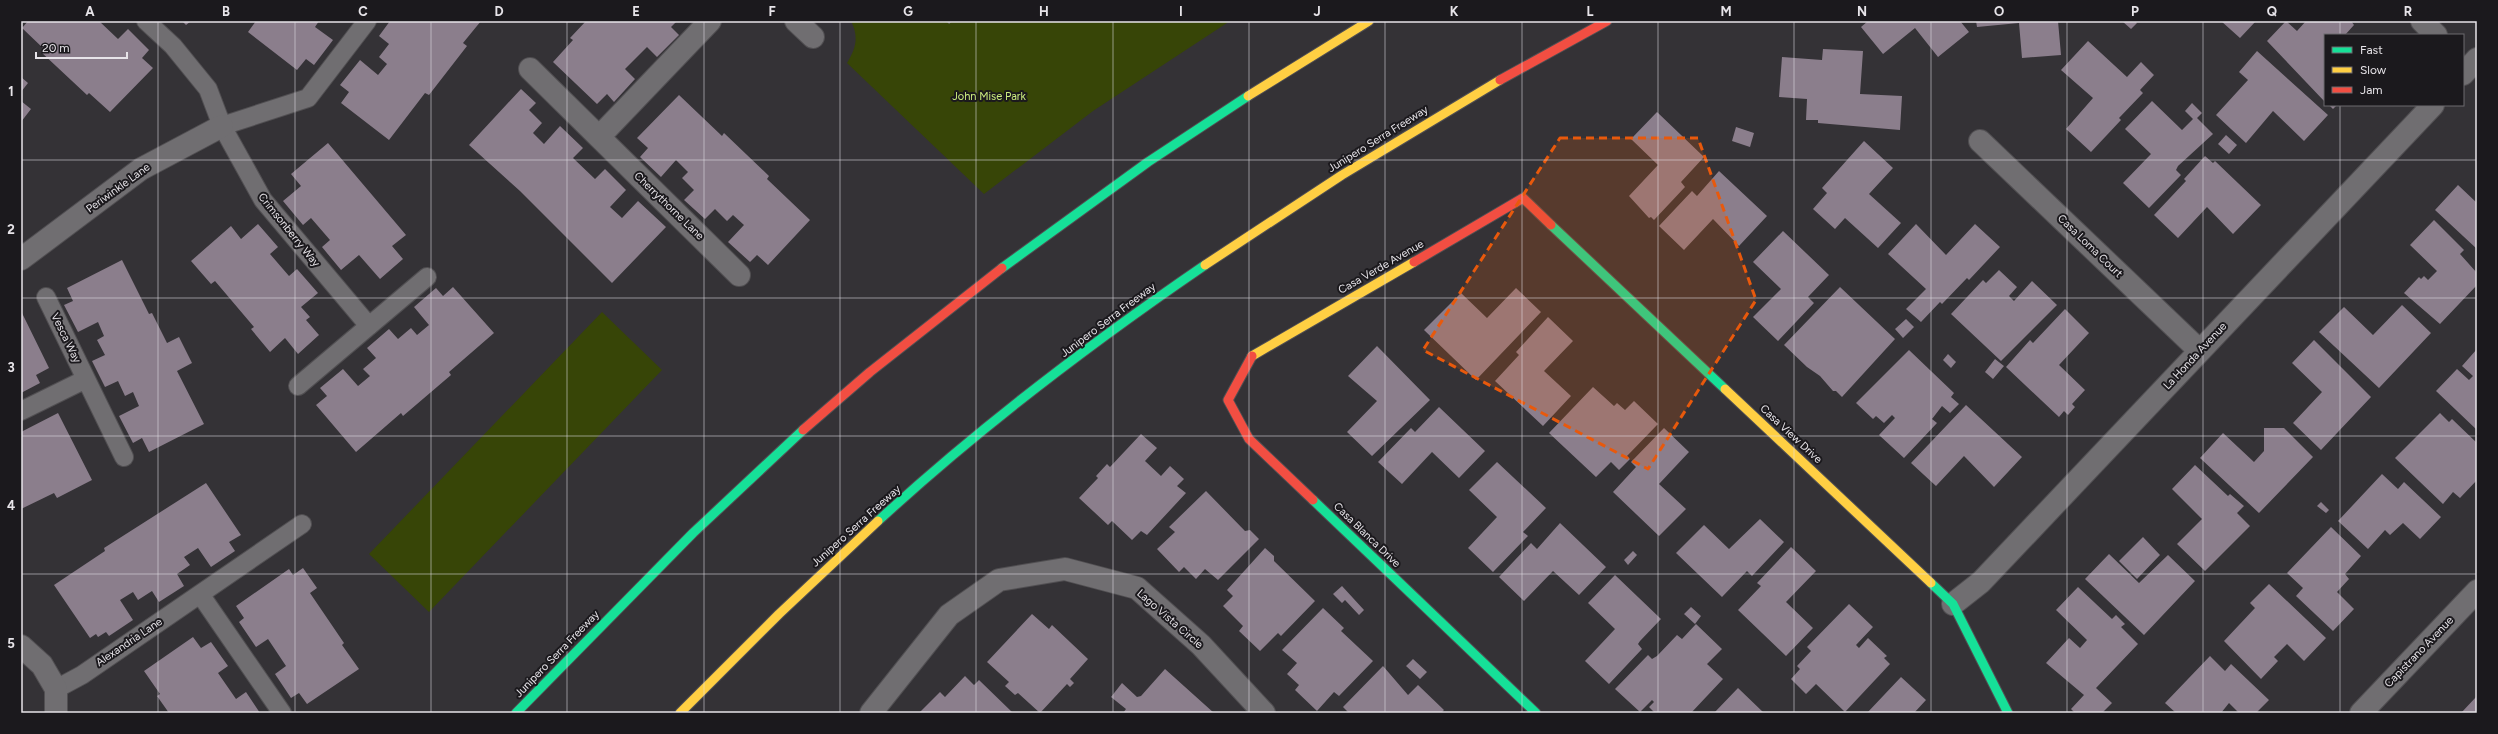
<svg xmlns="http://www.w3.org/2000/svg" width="2498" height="734" viewBox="0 0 2498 734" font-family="Figtree,sans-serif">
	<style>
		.green { fill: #374507 }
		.building { fill: #8b7e8c }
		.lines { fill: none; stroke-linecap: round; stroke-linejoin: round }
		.lane-casing { stroke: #514f52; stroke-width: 20 }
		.street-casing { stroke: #514f52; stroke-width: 24 }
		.fast-casing { stroke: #514f52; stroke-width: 11 }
		.slow-casing { stroke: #514f52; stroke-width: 11 }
		.jam-casing { stroke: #514f52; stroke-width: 11 }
		.path { stroke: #6c6a6d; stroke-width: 2.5; stroke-dasharray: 4 2; stroke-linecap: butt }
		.lane { stroke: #706e71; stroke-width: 18 }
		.street { stroke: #706e71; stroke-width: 22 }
		.fast { stroke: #16e098; stroke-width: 9 }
		.slow { stroke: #ffcf43; stroke-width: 9 }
		.jam { stroke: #f24e42; stroke-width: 9 }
		.marked { fill: #e8590c; fill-opacity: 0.2; stroke: #e8590c; stroke-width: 3; stroke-dasharray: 8 5; stroke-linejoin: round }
		.grid { fill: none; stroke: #e7e4e9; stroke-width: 1; stroke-opacity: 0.55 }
		.labels { text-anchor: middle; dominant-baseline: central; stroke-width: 4; stroke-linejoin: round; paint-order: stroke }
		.park-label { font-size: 11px; fill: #cced7f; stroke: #1b191d }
		.street-label { font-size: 11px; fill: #e7e4e9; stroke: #1b191d }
		.neatline { fill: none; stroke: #e7e4e9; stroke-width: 1.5 }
		.grid-label { font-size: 13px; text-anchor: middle; font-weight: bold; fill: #e7e4e9 }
	</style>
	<rect width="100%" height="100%" fill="#343236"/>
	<path class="green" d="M 851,21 L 1230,21 L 1093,111 L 984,194 L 847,63 C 856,48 859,37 851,21 Z
		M 602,312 L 662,370 L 429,612 L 369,554 Z"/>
	<path class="building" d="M 28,21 L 99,21 L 118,39 L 128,29 L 149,50 L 142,58 L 153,68 L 110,112 L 89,93 L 87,95 L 41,52 L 44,49 L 22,28 Z
		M 182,21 L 191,21 L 186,25 Z
		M 256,21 L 319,21 L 315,27 L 333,40 L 314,65 L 306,59 L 297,70 L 248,32 Z
		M 390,21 L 481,21 L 463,43 L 467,46 L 429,95 L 425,93 L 389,140 L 341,103 L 349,92 L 340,85 L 360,60 L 378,75 L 387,64 L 379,57 L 389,44 L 379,36 Z
		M 586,21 L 677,21 L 671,27 L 679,35 L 657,57 L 647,47 L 625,69 L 635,79 L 614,102 L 607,94 L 597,104 L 553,62 L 573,40 L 570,38 Z
		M 1868,21 L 1960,21 L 1969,32 L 1938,57 L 1915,28 L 1883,54 L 1861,27 Z
		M 1976,21 L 2058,21 L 2061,55 L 2022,58 L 2019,23 L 1977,27 Z
		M 2122,21 L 2135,21 L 2137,23 L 2131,29 Z
		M 2221,21 L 2256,21 L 2240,38 Z
		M 2286,21 L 2297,31 L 2306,21 L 2351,21 L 2354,25 L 2345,35 L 2325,35 L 2325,102 L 2267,41 Z
		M 2088,41 L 2127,77 L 2141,62 L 2154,75 L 2140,90 L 2143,93 L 2119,118 L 2121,120 L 2091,152 L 2066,129 L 2093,98 L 2061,70 Z
		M 1823,49 L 1863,51 L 1860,94 L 1902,96 L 1900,130 L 1818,123 L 1818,120 L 1806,120 L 1807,99 L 1779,97 L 1782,57 L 1822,60 Z
		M 2257,51 L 2328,115 L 2304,141 L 2273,111 L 2246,143 L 2216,115 L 2248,80 L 2239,72 Z
		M 21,77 L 28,83 L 21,92 Z
		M 521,89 L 536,103 L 529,110 L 542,123 L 533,133 L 544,144 L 560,126 L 583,148 L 573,158 L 595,179 L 605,169 L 626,190 L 610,207 L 622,218 L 638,201 L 666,227 L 612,283 L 520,191 L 469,145 Z
		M 679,95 L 722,136 L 724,133 L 769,176 L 767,179 L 810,220 L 768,265 L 757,255 L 750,262 L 728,242 L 744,225 L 733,215 L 727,221 L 715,209 L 705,219 L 684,200 L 694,190 L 682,178 L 688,172 L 676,160 L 661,177 L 640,157 L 648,148 L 637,138 Z
		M 21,101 L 31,109 L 21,122 Z
		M 2152,101 L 2182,130 L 2193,119 L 2185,111 L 2192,103 L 2202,113 L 2197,118 L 2213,134 L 2178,166 L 2176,170 L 2181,175 L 2149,208 L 2123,183 L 2151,154 L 2125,129 Z
		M 2329,105 L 2337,105 L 2333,109 Z
		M 1657,112 L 1704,157 L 1681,182 L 1685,187 L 1654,220 L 1651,217 L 1649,218 L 1629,196 L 1658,165 L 1631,139 Z
		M 1736,127 L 1754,133 L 1750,147 L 1732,141 Z
		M 2226,135 L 2237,145 L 2229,154 L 2218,144 Z
		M 1864,141 L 1893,168 L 1869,194 L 1901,223 L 1878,248 L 1845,218 L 1835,229 L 1813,209 L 1827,193 L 1822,188 Z
		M 328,143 L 406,235 L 392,246 L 403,259 L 380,279 L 359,255 L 341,270 L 322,247 L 330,240 L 311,218 L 303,225 L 283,201 L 301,186 L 291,174 Z
		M 2205,156 L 2213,163 L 2215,161 L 2261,205 L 2233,234 L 2207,207 L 2178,238 L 2154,215 L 2186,181 L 2184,179 Z
		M 1719,171 L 1767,216 L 1739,246 L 1713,219 L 1684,250 L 1659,226 L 1692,191 L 1697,196 Z
		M 2458,185 L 2477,203 L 2477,249 L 2435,210 Z
		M 2434,220 L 2464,250 L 2460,254 L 2477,273 L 2477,285 L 2440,324 L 2404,293 L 2419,277 L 2421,279 L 2424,276 L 2428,280 L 2437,271 L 2410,245 Z
		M 258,224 L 278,247 L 270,254 L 289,276 L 297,269 L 318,293 L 301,307 L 310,317 L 306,320 L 319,335 L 298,354 L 285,338 L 270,352 L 251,329 L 254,327 L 215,281 L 211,284 L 191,261 L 231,226 L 241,239 Z
		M 1916,224 L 1946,255 L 1975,224 L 2000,247 L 1969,280 L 1967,278 L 1942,304 L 1940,302 L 1921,322 L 1906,309 L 1926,289 L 1888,254 Z
		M 1783,231 L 1829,275 L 1808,297 L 1814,303 L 1778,341 L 1753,317 L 1781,289 L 1753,262 Z
		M 122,260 L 149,314 L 152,313 L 167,343 L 179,337 L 192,363 L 177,371 L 204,424 L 149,452 L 142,438 L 133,443 L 119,416 L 139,406 L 133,392 L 125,396 L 118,381 L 105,387 L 92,361 L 105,355 L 97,340 L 104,336 L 98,322 L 78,332 L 64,305 L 73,301 L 67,288 Z
		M 1999,270 L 2017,287 L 2009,296 L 2014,301 L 2032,281 L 2057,305 L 2001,361 L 1951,314 L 1983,280 L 1986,283 Z
		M 453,287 L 494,333 L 449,372 L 451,375 L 403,416 L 401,413 L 356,452 L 316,405 L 327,396 L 320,388 L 343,369 L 358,386 L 370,376 L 363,369 L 376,358 L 367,348 L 389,329 L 398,339 L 411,328 L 417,335 L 429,325 L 414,307 L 436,288 L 443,296 Z
		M 1840,287 L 1895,339 L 1842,397 L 1836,391 L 1833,391 L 1820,376 L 1807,367 L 1784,345 Z
		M 1516,288 L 1541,312 L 1476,380 L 1424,330 L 1461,293 L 1487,318 Z
		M 2402,305 L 2431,333 L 2379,388 L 2319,332 L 2344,307 L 2373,335 Z
		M 2065,309 L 2089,333 L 2059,365 L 2085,390 L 2072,404 L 2075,407 L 2068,415 L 2064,411 L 2059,417 L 2006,367 L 2030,340 L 2033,343 Z
		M 22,313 L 49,368 L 36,375 L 40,383 L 21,393 Z
		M 1548,317 L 1573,341 L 1544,371 L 1571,396 L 1543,426 L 1495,381 L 1519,355 L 1516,352 Z
		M 1906,319 L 1914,327 L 1903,338 L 1895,329 Z
		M 2314,340 L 2371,397 L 2321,450 L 2293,423 L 2322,392 L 2292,363 Z
		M 1377,346 L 1430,400 L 1372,456 L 1347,432 L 1377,401 L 1348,376 Z
		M 2477,349 L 2477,430 L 2436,391 L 2457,369 L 2469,380 L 2473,376 L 2462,366 Z
		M 1909,350 L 1954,393 L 1951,397 L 1959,404 L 1950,413 L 1942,406 L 1932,419 L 1937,423 L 1904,458 L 1879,435 L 1895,418 L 1892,415 L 1884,423 L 1876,416 L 1873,419 L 1856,403 Z
		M 1948,354 L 1956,362 L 1951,368 L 1943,360 Z
		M 1995,359 L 2004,366 L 1993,379 L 1985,372 Z
		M 1593,387 L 1614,406 L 1617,403 L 1625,410 L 1634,401 L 1658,424 L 1627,456 L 1630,459 L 1619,470 L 1611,462 L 1596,477 L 1549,433 Z
		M 1966,405 L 2022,457 L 1994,487 L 1964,456 L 1936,486 L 1911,463 Z
		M 1439,407 L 1485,451 L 1459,478 L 1432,452 L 1402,484 L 1378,462 L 1411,428 L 1415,432 Z
		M 58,413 L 92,480 L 57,498 L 54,493 L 21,509 L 21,432 Z
		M 2440,413 L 2449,422 L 2452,419 L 2477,443 L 2477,480 L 2460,498 L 2453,492 L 2443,504 L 2395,458 Z
		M 1664,428 L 1689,452 L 1659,484 L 1686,509 L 1659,536 L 1613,492 L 1636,467 L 1631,462 Z
		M 2264,428 L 2284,428 L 2313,457 L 2259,513 L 2200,458 L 2223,433 L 2254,462 L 2264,451 Z
		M 1141,434 L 1157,448 L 1145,461 L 1161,476 L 1170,466 L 1184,479 L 1177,486 L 1186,493 L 1147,535 L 1141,531 L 1132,540 L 1112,521 L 1108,525 L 1079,498 L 1098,478 L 1096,476 L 1107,464 L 1110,467 Z
		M 1497,462 L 1546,508 L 1523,532 L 1528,536 L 1493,572 L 1468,548 L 1497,517 L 1469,490 Z
		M 2195,465 L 2228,496 L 2230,494 L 2244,506 L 2237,513 L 2250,526 L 2205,571 L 2177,544 L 2202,519 L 2172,489 Z
		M 2382,474 L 2398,489 L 2404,482 L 2441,517 L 2420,539 L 2403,523 L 2390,535 L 2385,530 L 2368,549 L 2338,521 Z
		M 206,483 L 241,535 L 229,542 L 235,551 L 211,567 L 198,548 L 184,557 L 190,565 L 177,574 L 184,586 L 159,602 L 152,591 L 138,600 L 133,592 L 120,600 L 133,620 L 109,636 L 106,632 L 98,637 L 96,634 L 90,638 L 54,585 L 105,551 L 104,548 Z
		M 1206,491 L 1245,531 L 1250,530 L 1259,539 L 1218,580 L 1205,569 L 1196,579 L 1184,567 L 1179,572 L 1157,549 L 1175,532 L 1169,527 Z
		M 2321,502 L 2329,510 L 2326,513 L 2317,506 Z
		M 1760,519 L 1784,542 L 1752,576 L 1747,571 L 1722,597 L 1676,553 L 1704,525 L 1729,549 Z
		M 1560,523 L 1606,567 L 1579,595 L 1553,571 L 1524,601 L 1499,577 L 1531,543 L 1537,549 Z
		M 2331,527 L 2361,556 L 2345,574 L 2349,579 L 2337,592 L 2354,609 L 2333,631 L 2296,596 L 2303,588 L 2287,573 Z
		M 2143,537 L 2160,555 L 2137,579 L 2119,561 Z
		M 1791,547 L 1816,571 L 1786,602 L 1813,628 L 1786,656 L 1738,610 L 1761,586 L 1757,583 Z
		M 1265,548 L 1274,556 L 1274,561 L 1315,601 L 1281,636 L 1278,633 L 1260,651 L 1239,631 L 1243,626 L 1223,606 L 1233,596 L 1227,590 Z
		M 1633,551 L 1637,555 L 1628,565 L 1624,560 Z
		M 2109,554 L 2139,583 L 2168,555 L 2195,581 L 2144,635 L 2085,579 Z
		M 303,568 L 317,588 L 310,593 L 344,643 L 342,645 L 359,669 L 307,704 L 299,693 L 291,698 L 275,674 L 286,666 L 268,639 L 256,647 L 239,622 L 244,618 L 236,606 L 289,569 L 293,575 Z
		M 1615,575 L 1661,619 L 1640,641 L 1638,644 L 1642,649 L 1609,684 L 1585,661 L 1615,629 L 1588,603 Z
		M 2269,584 L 2326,638 L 2304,661 L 2287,644 L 2274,657 L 2278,661 L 2261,679 L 2224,641 L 2255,608 L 2250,603 Z
		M 1342,586 L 1364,610 L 1359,615 L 1345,600 L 1342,603 L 1333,594 Z
		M 2078,587 L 2112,619 L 2116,615 L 2125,624 L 2121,627 L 2138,644 L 2096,688 L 2112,703 L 2102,713 L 2075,713 L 2071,709 L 2084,695 L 2046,663 L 2069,638 L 2080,648 L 2087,640 L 2056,610 Z
		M 1849,604 L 1873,627 L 1856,645 L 1859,648 L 1868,638 L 1887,656 L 1884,658 L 1890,664 L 1845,712 L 1816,684 L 1806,694 L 1791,679 L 1800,669 L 1797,666 L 1811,651 L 1807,647 Z
		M 1691,607 L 1701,616 L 1695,624 L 1684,614 Z
		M 1323,608 L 1344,628 L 1341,631 L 1373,661 L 1339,696 L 1334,692 L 1317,711 L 1295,690 L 1299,685 L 1287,674 L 1297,663 L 1282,650 Z
		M 1032,614 L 1049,629 L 1052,625 L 1088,659 L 1070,679 L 1074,683 L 1070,687 L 1067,684 L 1040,713 L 1018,693 L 1015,695 L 1005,686 L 1009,682 L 987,662 Z
		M 1696,624 L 1722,649 L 1707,664 L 1723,679 L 1691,713 L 1655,713 L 1649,707 L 1654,702 L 1652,700 L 1640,712 L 1615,689 L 1648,655 L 1652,659 L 1657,656 L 1677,635 L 1682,639 Z
		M 193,637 L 201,648 L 211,642 L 228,666 L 218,673 L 236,699 L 246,692 L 260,713 L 169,713 L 157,696 L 160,694 L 144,671 Z
		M 2210,656 L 2225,671 L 2231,664 L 2269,700 L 2256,713 L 2239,713 L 2229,703 L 2221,713 L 2176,713 L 2165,703 Z
		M 1413,659 L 1427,672 L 1420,679 L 1406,666 Z
		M 1383,666 L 1408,695 L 1418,685 L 1444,710 L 1441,713 L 1349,713 L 1343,707 Z
		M 1165,669 L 1214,713 L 1123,713 L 1126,709 L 1111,697 L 1122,683 L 1137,697 L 1141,696 Z
		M 965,676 L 974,685 L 979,680 L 1013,713 L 919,713 L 940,692 L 945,697 Z
		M 1901,677 L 1926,700 L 1914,713 L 1867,713 Z
		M 1738,688 L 1764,713 L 1714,713 Z
		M 2477,696 L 2477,713 L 2461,713 Z"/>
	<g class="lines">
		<defs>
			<path id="lane" d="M 146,21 L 173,46 L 208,89 L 222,126 L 263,200 L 369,326
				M 222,126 L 308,98 L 367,21
				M 46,297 L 124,457
				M 298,386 L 427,277
				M 21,411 L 86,379
				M 200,594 L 282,713
				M 56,689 L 82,675 L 302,524"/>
			<path id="street" d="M 796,21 L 813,37
				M 2422,21 L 2436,35
				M 530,69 L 739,275
				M 2463,74 L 2477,59
				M 599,137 L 710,21
				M 1980,141 L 2200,351
				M 21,259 L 141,169 L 222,126
				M 1953,604 L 1981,582 L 2433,105
				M 21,646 L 42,665 L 56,689 L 56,713
				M 871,713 L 949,615 L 999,580 L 1065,569 L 1137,588 L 1201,645 L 1264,713
				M 2361,713 L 2477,591"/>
			<path id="fast" d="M 1551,225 L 1725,389
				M 1002,268 L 1148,162 L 1248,96
				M 1313,500 L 1536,713
				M 878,521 C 980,427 1091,343 1205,265
				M 1931,583 L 1953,604 L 2008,713
				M 516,713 L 693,533 L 803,430"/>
			<path id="slow" d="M 1248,96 L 1369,21
				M 1205,265 L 1342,175 L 1500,80
				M 1252,356 L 1414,262
				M 1725,389 L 1931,583
				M 680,713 L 779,614 L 878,521"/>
			<path id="jam" d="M 1500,80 L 1607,21
				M 1414,262 L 1523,198 L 1551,225
				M 1252,356 L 1228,400 L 1249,439 L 1313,500
				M 803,430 L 870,372 L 1002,268"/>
		</defs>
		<use href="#lane" class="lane-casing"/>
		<use href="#street" class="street-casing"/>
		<use href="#fast" class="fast-casing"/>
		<use href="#slow" class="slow-casing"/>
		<use href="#jam" class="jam-casing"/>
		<path class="path" d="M 948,21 L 950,23"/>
		<use href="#lane" class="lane"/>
		<use href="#street" class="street"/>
		<use href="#fast" class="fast"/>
		<use href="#slow" class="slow"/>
		<use href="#jam" class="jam"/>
	</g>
	<path class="marked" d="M 1560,138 L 1698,138 L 1756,300 L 1648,469 L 1423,350 Z"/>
	<path class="grid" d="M 158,21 L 158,713M 295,21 L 295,713M 431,21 L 431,713M 567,21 L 567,713M 704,21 L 704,713M 840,21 L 840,713M 976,21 L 976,713M 1113,21 L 1113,713M 1249,21 L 1249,713M 1385,21 L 1385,713M 1522,21 L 1522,713M 1658,21 L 1658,713M 1794,21 L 1794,713M 1931,21 L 1931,713M 2067,21 L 2067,713M 2203,21 L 2203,713M 2340,21 L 2340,35M 2340,105 L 2340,713M 21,160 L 2477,160M 21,298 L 2477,298M 21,436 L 2477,436M 21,574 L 2477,574"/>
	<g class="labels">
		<g class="park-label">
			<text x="989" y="96">John Mise Park</text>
		</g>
		<g class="street-label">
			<text transform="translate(1378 139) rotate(-32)">Junipero Serra Freeway</text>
			<text transform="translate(118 188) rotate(-36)">Periwinkle Lane</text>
			<text transform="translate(669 206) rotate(44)">Cherrythorne Lane</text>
			<text transform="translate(289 230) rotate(51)">Crimsonberry Way</text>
			<text transform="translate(2090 246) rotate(44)">Casa Loma Court</text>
			<text transform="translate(1381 267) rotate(-30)">Casa Verde Avenue</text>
			<text transform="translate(1108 320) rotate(-37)">Junipero Serra Freeway</text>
			<text transform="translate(66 338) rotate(64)">Vesca Way</text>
			<text transform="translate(2195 356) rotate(-47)">La Honda Avenue</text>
			<text transform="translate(1791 434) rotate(43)">Casa View Drive</text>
			<text transform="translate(856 526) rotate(-42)">Junipero Serra Freeway</text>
			<text transform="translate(1367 535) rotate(44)">Casa Blanca Drive</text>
			<text transform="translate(1170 619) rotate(41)">Lago Vista Circle</text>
			<text transform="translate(129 642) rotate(-34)">Alexandria Lane</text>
			<text transform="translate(2419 652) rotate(-46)">Capistrano Avenue</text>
			<text transform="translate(557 654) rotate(-46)">Junipero Serra Freeway</text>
		</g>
	</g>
	<rect width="2498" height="734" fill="none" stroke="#1b191d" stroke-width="44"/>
	<rect x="2324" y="34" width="140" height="72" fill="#1b191d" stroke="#6d6a6f"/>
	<rect x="2332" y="47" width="20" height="6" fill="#16e098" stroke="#6d6a6f"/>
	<text x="2360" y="54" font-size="12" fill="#e7e4e9">Fast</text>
	<rect x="2332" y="67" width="20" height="6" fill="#ffcf43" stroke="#6d6a6f"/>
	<text x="2360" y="74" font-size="12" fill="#e7e4e9">Slow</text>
	<rect x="2332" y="87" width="20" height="6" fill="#f24e42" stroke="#6d6a6f"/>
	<text x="2360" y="94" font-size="12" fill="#e7e4e9">Jam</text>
	<path d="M36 52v6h91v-6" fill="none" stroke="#e7e4e9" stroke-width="2"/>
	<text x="42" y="52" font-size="12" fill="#e7e4e9" stroke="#1b191d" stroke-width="3" paint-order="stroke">20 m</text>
	<rect x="22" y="22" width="2454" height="690" class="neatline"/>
	<g class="grid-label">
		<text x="90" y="16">A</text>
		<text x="226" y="16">B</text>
		<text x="363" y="16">C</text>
		<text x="499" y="16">D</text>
		<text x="636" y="16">E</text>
		<text x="772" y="16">F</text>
		<text x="908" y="16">G</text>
		<text x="1044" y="16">H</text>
		<text x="1181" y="16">I</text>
		<text x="1317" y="16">J</text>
		<text x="1454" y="16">K</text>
		<text x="1590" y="16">L</text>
		<text x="1726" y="16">M</text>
		<text x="1862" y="16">N</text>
		<text x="1999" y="16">O</text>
		<text x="2135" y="16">P</text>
		<text x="2272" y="16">Q</text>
		<text x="2408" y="16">R</text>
		<text x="11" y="96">1</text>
		<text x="11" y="234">2</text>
		<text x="11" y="372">3</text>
		<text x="11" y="510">4</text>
		<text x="11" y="648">5</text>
	</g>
</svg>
